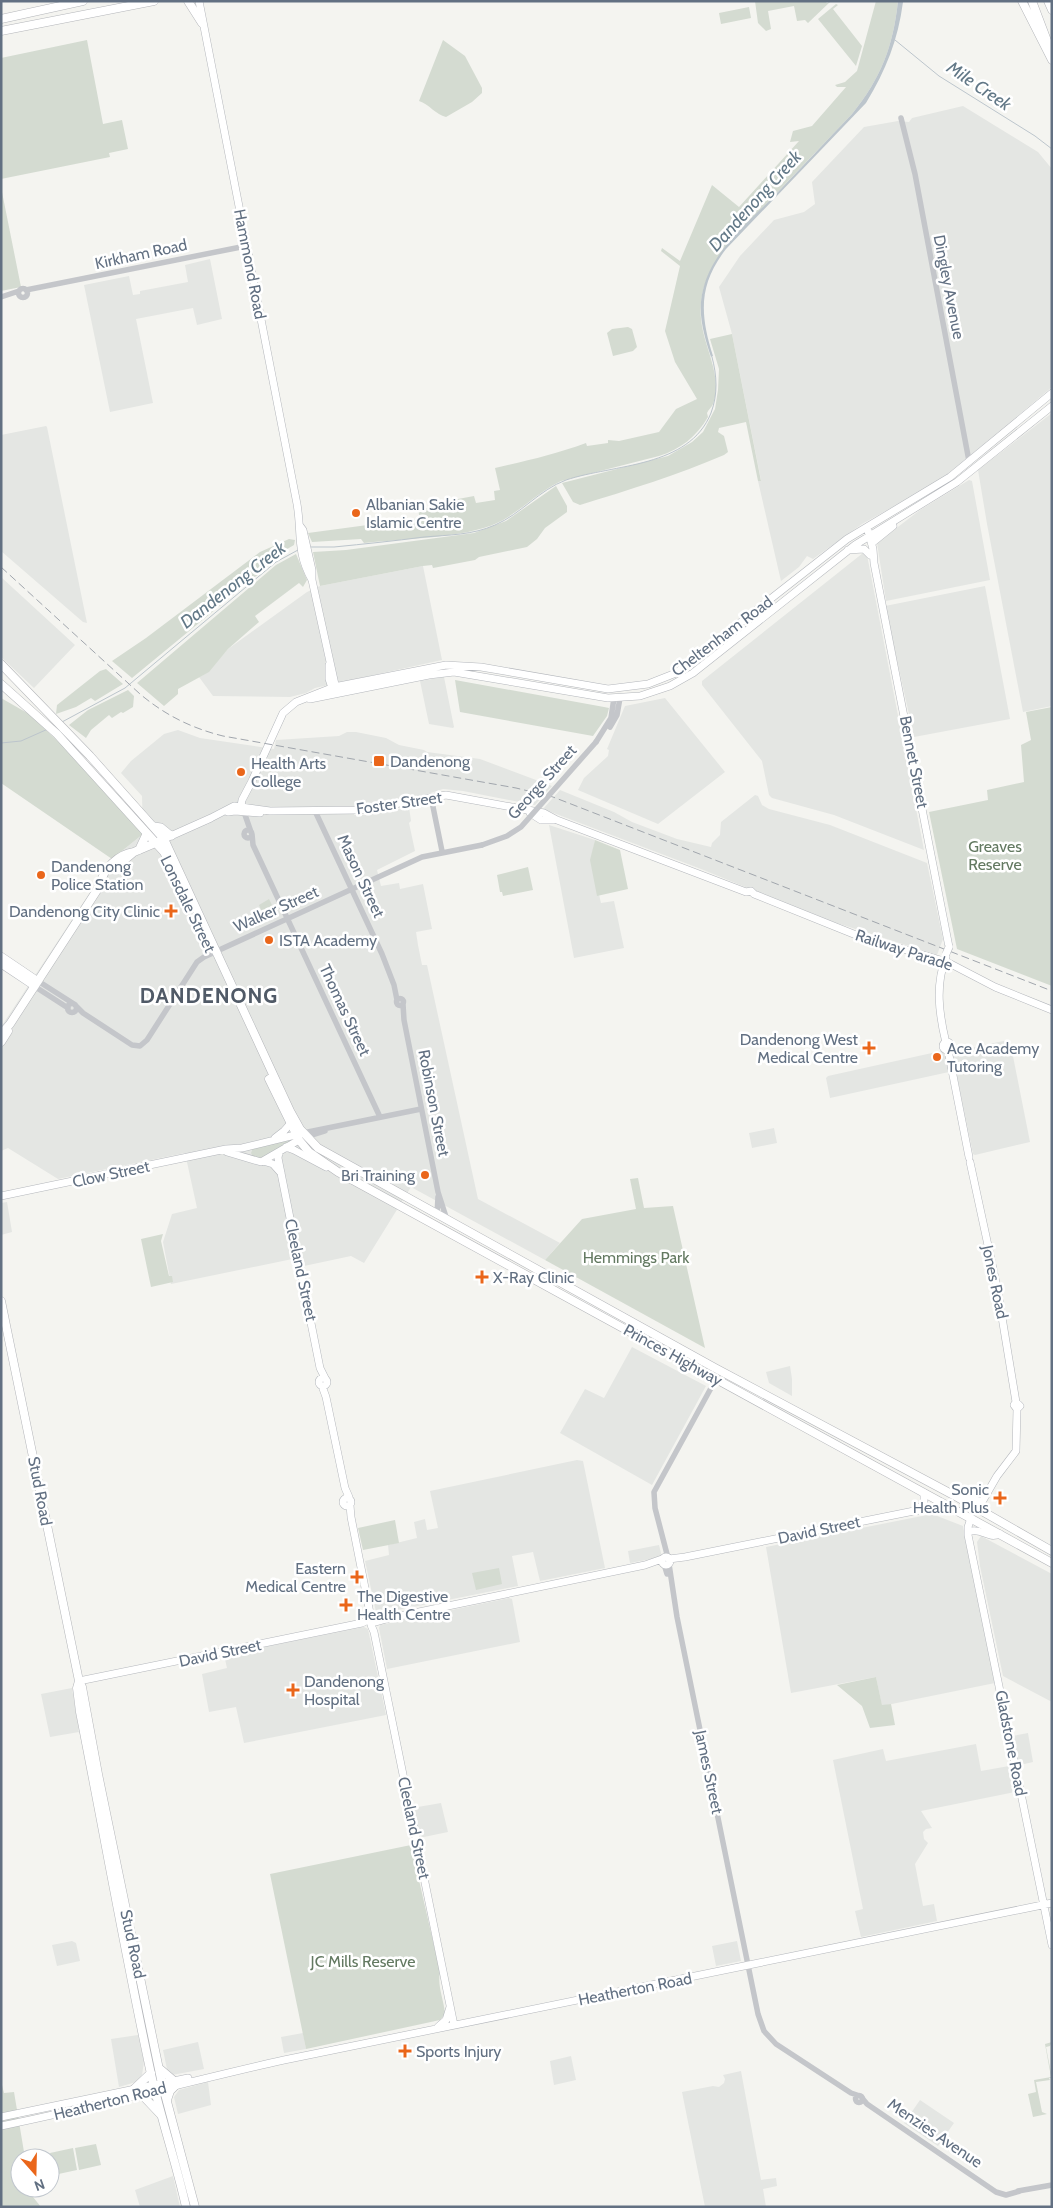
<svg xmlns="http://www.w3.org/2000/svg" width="1053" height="2208" viewBox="0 0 1053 2208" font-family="Cabin,sans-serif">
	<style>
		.built { fill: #e4e6e3 }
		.green { fill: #d4dbd1 }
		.water { fill: #bcc5cc }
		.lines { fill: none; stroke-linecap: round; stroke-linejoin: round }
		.stream { stroke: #bcc5cc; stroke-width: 1 }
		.major-casing { stroke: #b4b7bc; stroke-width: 8 }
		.highway-casing { stroke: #b4b6ba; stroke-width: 9 }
		.minor { stroke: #c4c6ca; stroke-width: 5.5 }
		.major { stroke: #fff; stroke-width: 7 }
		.highway { stroke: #fff; stroke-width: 8 }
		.rail { stroke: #a1a6ad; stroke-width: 1; stroke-dasharray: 8 4; stroke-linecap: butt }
		.major-bridge-casing { stroke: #b4b7bc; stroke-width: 8; stroke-linecap: butt }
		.minor-bridge { stroke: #c4c6ca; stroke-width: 5.5 }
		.major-bridge { stroke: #fff; stroke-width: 7 }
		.poi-dot { fill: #ea661a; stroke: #fff; stroke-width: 2 }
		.labels { text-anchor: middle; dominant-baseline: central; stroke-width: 5; stroke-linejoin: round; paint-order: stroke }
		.street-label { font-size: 16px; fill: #627082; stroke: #fff }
		.poi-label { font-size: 16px; fill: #627082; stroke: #fff; text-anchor: start }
		.park-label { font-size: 16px; fill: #637961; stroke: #fff }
		.water-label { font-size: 18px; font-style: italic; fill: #627887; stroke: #fff }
		.district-label { font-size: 21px; font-weight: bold; letter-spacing: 1px; fill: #505a67; stroke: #fff }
	</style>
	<rect width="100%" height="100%" fill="#f4f4f0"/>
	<path class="built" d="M 963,106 L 1038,152 L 1052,169 L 1052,387 L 941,480 L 862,524 L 813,559 L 807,556 L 799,567 L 781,581 L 758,481 L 761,480 L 732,334 L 719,287 L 740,256 L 774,220 L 804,212 L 815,204 L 812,182 L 864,127 L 898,121 L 909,122 L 912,118 Z
		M 210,259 L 222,319 L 197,325 L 193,308 L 136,319 L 153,403 L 110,412 L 84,285 L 129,276 L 133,295 L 140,294 L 140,291 L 188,282 L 185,265 Z
		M 1052,413 L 1052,706 L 1023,712 L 987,524 L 978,470 Z
		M 46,426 L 47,427 L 87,623 L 83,622 L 1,551 L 1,435 Z
		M 969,480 L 972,481 L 990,580 L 886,601 L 877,543 L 920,510 Z
		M 863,553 L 867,555 L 924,850 L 834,815 L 772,798 L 769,795 L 762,761 L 702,685 L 702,681 Z
		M 423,566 L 442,660 L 315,688 L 306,693 L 290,697 L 213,696 L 199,677 L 208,672 L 228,649 L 307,592 L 320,586 Z
		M 1,577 L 75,645 L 34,688 L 1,657 Z
		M 985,586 L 1010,719 L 914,737 L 885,606 Z
		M 444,677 L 454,727 L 453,728 L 429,724 L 420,681 Z
		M 665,698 L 725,772 L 658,824 L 578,790 L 584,778 L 608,756 L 609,750 L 607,749 L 625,706 Z
		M 178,730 L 200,738 L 274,749 L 276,740 L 339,736 L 347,732 L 356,732 L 386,738 L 399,745 L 424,750 L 427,752 L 480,759 L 552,786 L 535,805 L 463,791 L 443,789 L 418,797 L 355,808 L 354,815 L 367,815 L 409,807 L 411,821 L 409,823 L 415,851 L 377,870 L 381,886 L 399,883 L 400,889 L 423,884 L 432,929 L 416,932 L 418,945 L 422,965 L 427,965 L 478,1199 L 560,1243 L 545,1260 L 411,1187 L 364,1263 L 351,1256 L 304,1266 L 302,1257 L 171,1284 L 163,1242 L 172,1214 L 197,1208 L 185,1153 L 58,1179 L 8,1148 L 1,1151 L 1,1027 L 112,859 L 143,834 L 142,796 L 121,773 L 131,761 L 164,734 Z
		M 560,790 L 614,812 L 632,822 L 677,839 L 711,847 L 712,843 L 720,835 L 721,822 L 755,795 L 758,796 L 762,805 L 769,809 L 830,825 L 927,863 L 943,939 L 937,955 L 818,917 L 701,869 L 543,809 Z
		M 549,825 L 595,840 L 591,860 L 601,903 L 614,901 L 624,948 L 574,958 Z
		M 1008,1040 L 1010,1041 L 1030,1142 L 975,1155 L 973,1154 L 952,1052 Z
		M 941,1051 L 945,1052 L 949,1072 L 830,1098 L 826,1078 L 828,1076 Z
		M 774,1128 L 777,1143 L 752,1148 L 749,1133 Z
		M 7,1202 L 12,1232 L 1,1235 L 1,1203 Z
		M 632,1347 L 706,1386 L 652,1485 L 560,1433 L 585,1389 L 604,1398 Z
		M 790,1366 L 792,1379 L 792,1396 L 769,1383 L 766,1372 Z
		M 577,1460 L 583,1461 L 605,1568 L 540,1581 L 533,1552 L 512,1556 L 518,1586 L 378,1614 L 376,1612 L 365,1561 L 389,1555 L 388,1545 L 417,1538 L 414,1522 L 425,1519 L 427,1530 L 438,1528 L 430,1491 Z
		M 932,1514 L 963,1526 L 995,1683 L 882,1706 L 876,1677 L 791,1693 L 766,1547 Z
		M 981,1536 L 1052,1574 L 1052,1702 L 1003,1676 L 980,1566 L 977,1542 Z
		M 659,1545 L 662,1557 L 630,1563 L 628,1551 Z
		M 509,1598 L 512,1599 L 520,1642 L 387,1669 L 379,1628 L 380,1625 Z
		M 364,1627 L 368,1629 L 386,1715 L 244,1743 L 236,1707 L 209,1712 L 202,1674 L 227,1668 L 224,1655 Z
		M 72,1688 L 79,1732 L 50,1737 L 41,1694 Z
		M 1028,1733 L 1033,1762 L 1020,1765 L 1017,1763 L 1012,1736 Z
		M 976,1744 L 981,1771 L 1009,1766 L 1015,1792 L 921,1811 L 932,1828 L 926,1829 L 923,1832 L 924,1839 L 928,1843 L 915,1864 L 923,1906 L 934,1904 L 937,1921 L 861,1937 L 855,1911 L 863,1909 L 833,1760 L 883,1749 L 886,1761 Z
		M 441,1803 L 448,1832 L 419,1838 L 412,1808 Z
		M 72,1941 L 76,1943 L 80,1961 L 57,1966 L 52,1945 Z
		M 737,1941 L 741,1961 L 716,1966 L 712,1946 Z
		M 303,2033 L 306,2049 L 284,2053 L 281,2037 Z
		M 138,2035 L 144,2062 L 142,2075 L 136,2082 L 119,2087 L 111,2039 Z
		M 198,2042 L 204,2069 L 172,2075 L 167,2069 L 163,2050 Z
		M 571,2056 L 576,2080 L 554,2085 L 550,2061 Z
		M 741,2071 L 761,2180 L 776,2178 L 777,2186 L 763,2189 L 766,2207 L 705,2207 L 682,2092 L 713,2086 L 719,2087 L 724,2083 L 725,2079 L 723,2075 Z
		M 208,2082 L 211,2105 L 178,2114 L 174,2097 L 179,2090 Z
		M 920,2100 L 954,2123 L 938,2146 L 904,2123 Z
		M 173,2176 L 180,2207 L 140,2207 L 135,2190 Z"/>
	<path class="green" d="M 755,1 L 825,1 L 827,3 L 831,1 L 808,23 L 805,20 L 797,21 L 794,6 L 768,11 L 771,29 L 766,31 L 758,23 Z
		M 876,1 L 898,1 C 893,47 881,78 852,114 L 730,242 C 708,268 695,296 703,331 C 708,354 722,380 713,404 C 712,407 708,410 707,413 L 708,417 C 696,437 681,449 659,456 L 561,481 C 538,492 520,512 497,523 C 465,538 401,539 364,543 L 361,539 L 312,542 L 308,533 L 375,524 L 384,525 L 420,518 L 418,510 L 443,504 L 442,502 L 474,496 L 476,503 L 495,500 L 494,491 L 500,490 L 495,468 C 526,461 556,454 586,443 L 587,446 L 608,443 L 608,440 L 619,441 L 659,432 L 676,409 L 697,399 L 675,362 L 665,331 L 680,266 L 661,251 L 662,248 L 680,261 L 712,185 L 739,207 L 799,141 L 790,142 L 793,131 L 812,126 L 846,87 L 837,87 L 835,85 L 845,82 L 857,71 Z
		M 836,4 L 838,5 L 833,9 L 862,46 L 856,66 L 818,19 Z
		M 749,7 L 751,18 L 721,24 L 719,13 Z
		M 87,40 L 103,124 L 122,120 L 128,149 L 109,153 L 110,157 L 1,179 L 1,58 Z
		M 443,40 L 465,56 L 482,88 L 482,93 L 472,102 L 446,117 C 436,115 429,104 419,101 Z
		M 1,187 L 21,287 L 1,291 Z
		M 628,327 L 632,329 L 637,347 L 633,351 L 613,356 L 607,333 L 612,329 Z
		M 732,334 L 761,481 L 758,481 L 746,422 L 719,428 L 718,432 L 724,436 L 728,452 L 724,455 C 677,475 629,490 580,505 L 573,502 L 562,483 L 668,456 L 692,442 L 703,432 L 715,409 L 718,390 L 719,369 L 710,339 Z
		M 556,486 L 567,506 L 567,512 L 545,528 L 537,539 L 527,547 L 479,557 L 475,560 L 433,568 L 432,565 L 423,566 L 320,586 L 313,552 L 346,550 L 474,533 L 506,521 Z
		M 289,539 L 295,540 L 294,545 L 277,555 L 278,558 L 132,678 L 112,661 L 146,638 L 260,552 Z
		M 296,554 L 307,580 L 303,587 L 299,583 L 255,616 L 259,622 L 228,649 L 209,672 L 178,689 L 178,694 L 164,706 L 137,683 L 276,565 Z
		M 106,669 L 123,684 L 95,701 L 91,698 L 76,707 L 56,714 L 57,705 L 100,671 Z
		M 455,680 L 604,707 L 609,708 L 607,716 L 593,736 L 460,712 Z
		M 128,690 L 134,696 L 133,707 L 123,713 L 121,712 L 112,718 L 109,715 L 91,730 L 86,738 L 69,725 L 88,710 Z
		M 1,698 L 29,714 L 66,749 L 143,834 L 112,859 L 1,783 Z
		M 1052,707 L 1052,986 L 957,949 L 929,812 L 988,800 L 987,790 L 1024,782 L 1021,745 L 1031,740 L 1026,712 Z
		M 595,840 L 620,850 L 628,889 L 597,896 L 590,860 Z
		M 528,867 L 533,890 L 503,896 L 502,892 L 500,892 L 497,875 Z
		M 269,899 L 277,915 L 256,924 L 251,918 L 262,912 L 259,905 Z
		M 290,1140 L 291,1142 L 260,1160 L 253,1157 L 251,1153 L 253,1148 Z
		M 638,1178 L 644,1208 L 673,1206 L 705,1348 L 545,1260 L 582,1219 L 636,1209 L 630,1179 Z
		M 163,1234 L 161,1241 L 169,1276 L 172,1276 L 173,1282 L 151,1287 L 141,1239 Z
		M 395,1520 L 399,1543 L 363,1550 L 358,1528 Z
		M 499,1568 L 502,1584 L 476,1590 L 472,1573 Z
		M 876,1677 L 882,1705 L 891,1704 L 895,1725 L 870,1728 L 862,1706 L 837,1685 Z
		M 411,1845 L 440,1972 C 437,1986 444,2000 445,2014 L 440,2020 L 306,2049 L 270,1874 Z
		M 1052,2042 L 1050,2046 L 1046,2047 L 1052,2078 L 1049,2078 L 1050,2080 L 1036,2082 L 1042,2112 L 1047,2114 L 1033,2117 L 1028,2094 L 1036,2092 L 1034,2080 L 1051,2077 L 1045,2044 Z
		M 1,2081 L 4,2093 L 14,2092 L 25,2158 L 20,2158 L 20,2188 L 31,2188 L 33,2197 L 41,2207 L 1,2207 Z
		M 96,2144 L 101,2165 L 79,2170 L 75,2148 Z
		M 73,2148 L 77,2170 L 54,2175 L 50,2153 Z"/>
	<path class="water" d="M 898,1 L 903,2 C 898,40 886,70 866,103 L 726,249 C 698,285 700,315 713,356 L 711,357 C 704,335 697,313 703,290 C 712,250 749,222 776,194 C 801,168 826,141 852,114 C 881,78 893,47 898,1 Z"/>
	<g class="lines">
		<path class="stream" d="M 895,40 L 939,76 L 1035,136 L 1052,149
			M 309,547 L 334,547 C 364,544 394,541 424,537 C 448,535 473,535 495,525 C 521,514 539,490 566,480 C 614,464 689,468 711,413 C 718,394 717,376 712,357
			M 62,722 L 125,688 L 276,562 L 298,550
			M 1,743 L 21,741 L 48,729"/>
		<defs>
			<path id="major" d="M 199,1 L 297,504 C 302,533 296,552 312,580
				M 300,526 L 303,530 L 312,570 L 312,580 L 336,689
				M 868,531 L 873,549 L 874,563 L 949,947
				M 872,543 L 893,526
				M 848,550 L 864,549 L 870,555
				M 329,665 L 329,679 L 333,691
				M 310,699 L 429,675 L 454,672 L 608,698 L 640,696 L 670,686 L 693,673 L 855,545 L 957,482 L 1052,406
				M 241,806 L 242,800 L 252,781 L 283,713 L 296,702 L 334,687 L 446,665 L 481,667 L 608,689 L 648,684 L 676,673 L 847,539 L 950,477 L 1052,393
				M 228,812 L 235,811 L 260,813
				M 530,813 L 541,820 L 554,820
				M 207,820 L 234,806 L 270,811 L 360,810 L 446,795 L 544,813 L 557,820 L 746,892 L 751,891 L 754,894 L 856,935 L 947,962 L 995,987 L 1052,1010
				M 154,826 L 161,827 L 172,836
				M 164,839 L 211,818
				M 1,956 L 38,981
				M 946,957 C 935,985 939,1014 946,1043
				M 1,964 L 34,986
				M943 1046a4 4 0 1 1 8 0a4 4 0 1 1-8 0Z
				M 948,1050 L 969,1157
				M 275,1138 L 284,1131 L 290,1124
				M 286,1147 L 294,1150 L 326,1167
				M 227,1152 L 261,1162 L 299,1140
				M 279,1152 L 278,1158 L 320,1368 L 325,1378
				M 263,1161 L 273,1164 L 281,1173
				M 970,1162 L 997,1287 L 1016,1402
				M 1,1196 L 226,1149 L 242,1148 L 295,1135
				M319 1382a4 4 0 1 1 8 0a4 4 0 1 1-8 0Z
				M 322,1386 L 326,1397 L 345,1488 L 349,1497
				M343 1502a4 4 0 1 1 8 0a4 4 0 1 1-8 0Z
				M 959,1498 L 960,1495 L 982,1502
				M 350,1505 L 351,1517 L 370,1613 L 373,1617
				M 917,1509 L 924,1504 L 924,1493
				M 978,1509 L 997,1476 L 1016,1451 L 1017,1409 L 1014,1405 L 1016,1402 L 1020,1406 L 1017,1409
				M 971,1518 L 968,1527 L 968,1535 L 1052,1945
				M 972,1531 C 983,1529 988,1539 1000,1534
				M662 1561a4 4 0 1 1 8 0a4 4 0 1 1-8 0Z
				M 669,1559 L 685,1557 L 914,1511 L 935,1508 L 954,1509
				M 376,1622 L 390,1618 L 645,1565 L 662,1559
				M 371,1625 L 374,1632 L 454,2025
				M 79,1681 L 362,1623 L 368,1620
				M 438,2027 L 446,2020 L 450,2007
				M 1,2117 L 188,2078
				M 1,2126 C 96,2107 190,2081 284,2060 L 1052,1903"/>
			<path id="highway" d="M 188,1 L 202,23
				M 1022,1 L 1052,60
				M 1032,1 L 1049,46
				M 1048,1 L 1052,10
				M 1,19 L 83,1
				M 1,31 L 154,1
				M 1,664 L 90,756 L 164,839 L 290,1111 L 300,1129 L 318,1148 L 715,1368 L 959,1498 L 1052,1551
				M 1,684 L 57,734 L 164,852 L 169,862
				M 139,850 L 147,833
				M 115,868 L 134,852 L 160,841
				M 1,1034 L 10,1024 L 101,884 C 102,869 119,854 134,852
				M 1,1042 L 8,1031
				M 269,1079 L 299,1140 L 309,1152 L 338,1172 L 1052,1563
				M 1,1301 L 79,1681 L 82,1687 L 98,1774 L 161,2079 L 195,2207
				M 79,1681 L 77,1688 L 80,1712 C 104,1833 125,1954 151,2074 C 161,2119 176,2162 186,2207
				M 160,2069 L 173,2080
				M 134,2089 L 151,2073
				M 133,2096 L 143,2096 L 161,2115
				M 167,2100 L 170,2091 L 176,2085"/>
		</defs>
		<use href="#major" class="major-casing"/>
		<use href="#highway" class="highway-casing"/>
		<path class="minor" d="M 901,118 L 915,174 L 969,461
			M18.5 293a4.5 4.5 0 1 1 9 0a4.5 4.5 0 1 1-9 0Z
			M 26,290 L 246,246
			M 1,297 L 19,291
			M 610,727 L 617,715 L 620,698
			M 596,742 L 611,718 L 614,698
			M 431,797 L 442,851
			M 315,811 L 382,954 L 394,985 L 397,1000
			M 244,812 L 251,832
			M244 834a4 4 0 1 1 8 0a4 4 0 1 1-8 0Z
			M 252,834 L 253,845 L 380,1117
			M 38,981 L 74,1004
			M 34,986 L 68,1008
			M396.5 1002a3.5 3.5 0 1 1 7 0a3.5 3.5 0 1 1-7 0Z
			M67.5 1008a4.5 4.5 0 1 1 9 0a4.5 4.5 0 1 1-9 0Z
			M 403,1004 L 404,1020 L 438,1192 L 447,1220
			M 75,1005 L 83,1013 L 132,1045 L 140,1046 L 147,1040 L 197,962 L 204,957 L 422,857 L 482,845
			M 303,1133 L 421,1109
			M 306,1137 L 325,1131
			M 437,1215 L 438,1197
			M 668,1558 L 655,1508 L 654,1492 L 716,1379
			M 664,1564 L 667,1574
			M 669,1564 L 677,1617 L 758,2014 L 764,2031 L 776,2044 L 851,2093 L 857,2095
			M855.5 2099a3.5 3.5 0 1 1 7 0a3.5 3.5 0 1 1-7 0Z
			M 862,2098 L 867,2104 L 996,2192 L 1006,2195 L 1020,2191
			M 1018,2191 L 1052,2185"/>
		<use href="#major" class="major"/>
		<use href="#highway" class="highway"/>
		<path class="rail" d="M 1,567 L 140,694 C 165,715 191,728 223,736 L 516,788 L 553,797 L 1052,991"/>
		<defs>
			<path id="major-bridge" d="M 946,954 L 949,947"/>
		</defs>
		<use href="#major-bridge" class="major-bridge-casing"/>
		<path class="minor-bridge" d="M 482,845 L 507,836 L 521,827 L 596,742"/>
		<use href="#major-bridge" class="major-bridge"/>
	</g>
	<g class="poi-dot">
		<circle cx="356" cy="513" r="5"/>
		<rect x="373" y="755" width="12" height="12" rx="2.5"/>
		<circle cx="241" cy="772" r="5"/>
		<circle cx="41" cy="875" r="5"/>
		<path d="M168.5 903.5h5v5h5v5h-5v5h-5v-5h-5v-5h5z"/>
		<circle cx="269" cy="940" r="5"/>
		<path d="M866.5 1040.5h5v5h5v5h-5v5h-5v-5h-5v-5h5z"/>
		<circle cx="937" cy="1057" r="5"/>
		<circle cx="425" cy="1175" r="5"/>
		<path d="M479.5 1269.5h5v5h5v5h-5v5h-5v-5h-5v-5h5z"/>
		<path d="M997.5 1490.5h5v5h5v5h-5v5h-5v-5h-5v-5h5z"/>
		<path d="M354.5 1569.5h5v5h5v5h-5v5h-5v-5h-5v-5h5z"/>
		<path d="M343.5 1597.5h5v5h5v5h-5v5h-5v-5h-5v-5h5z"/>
		<path d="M290.5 1682.5h5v5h5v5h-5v5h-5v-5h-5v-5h5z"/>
		<path d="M402.5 2043.5h5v5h5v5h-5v5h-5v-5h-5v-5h5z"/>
	</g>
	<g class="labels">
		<g class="street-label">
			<text transform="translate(141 254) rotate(-12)">Kirkham Road</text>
			<text transform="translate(250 264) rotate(79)">Hammond Road</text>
			<text transform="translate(949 287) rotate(79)">Dingley Avenue</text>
			<text transform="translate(722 636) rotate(-37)">Cheltenham Road</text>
			<text transform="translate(914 762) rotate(79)">Bennet Street</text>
			<text transform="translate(542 782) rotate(-48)">George Street</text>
			<text transform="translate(399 803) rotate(-8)">Foster Street</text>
			<text transform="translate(361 876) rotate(65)">Mason Street</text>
			<text transform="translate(188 904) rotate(64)">Lonsdale Street</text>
			<text transform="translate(276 909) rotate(-24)">Walker Street</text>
			<text transform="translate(904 950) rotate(18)">Railway Parade</text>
			<text transform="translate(345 1010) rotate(65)">Thomas Street</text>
			<text transform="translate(434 1103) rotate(79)">Robinson Street</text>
			<text transform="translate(111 1174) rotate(-12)">Clow Street</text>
			<text transform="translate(301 1270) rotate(78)">Cleeland Street</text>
			<text transform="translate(995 1282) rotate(78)">Jones Road</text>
			<text transform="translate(673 1355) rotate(29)">Princes Highway</text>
			<text transform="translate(40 1491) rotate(79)">Stud Road</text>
			<text transform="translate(819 1530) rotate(-12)">David Street</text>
			<text transform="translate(220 1653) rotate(-12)">David Street</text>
			<text transform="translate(1011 1743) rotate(79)">Gladstone Road</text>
			<text transform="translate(709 1772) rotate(78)">James Street</text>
			<text transform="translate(414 1828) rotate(78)">Cleeland Street</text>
			<text transform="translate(133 1944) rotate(78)">Stud Road</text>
			<text transform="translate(635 1989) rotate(-11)">Heatherton Road</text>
			<text transform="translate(110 2101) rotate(-14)">Heatherton Road</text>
			<text transform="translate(935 2133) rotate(34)">Menzies Avenue</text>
		</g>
		<g class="poi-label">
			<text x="366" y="504">Albanian Sakie<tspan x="366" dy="18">Islamic Centre</tspan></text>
			<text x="390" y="761">Dandenong</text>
			<text x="251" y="763">Health Arts<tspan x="251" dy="18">College</tspan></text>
			<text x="51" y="866">Dandenong<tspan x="51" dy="18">Police Station</tspan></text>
			<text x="160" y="911" text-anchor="end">Dandenong City Clinic</text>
			<text x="279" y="940">ISTA Academy</text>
			<text x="858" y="1039" text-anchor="end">Dandenong West<tspan x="858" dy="18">Medical Centre</tspan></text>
			<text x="947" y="1048">Ace Academy<tspan x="947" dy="18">Tutoring</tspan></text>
			<text x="415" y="1175" text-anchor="end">Bri Training</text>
			<text x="493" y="1277">X-Ray Clinic</text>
			<text x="989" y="1489" text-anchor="end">Sonic<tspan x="989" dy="18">Health Plus</tspan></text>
			<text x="346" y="1568" text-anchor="end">Eastern<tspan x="346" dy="18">Medical Centre</tspan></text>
			<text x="357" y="1596">The Digestive<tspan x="357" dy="18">Health Centre</tspan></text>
			<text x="304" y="1681">Dandenong<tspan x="304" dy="18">Hospital</tspan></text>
			<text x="416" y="2051">Sports Injury</text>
		</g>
		<g class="park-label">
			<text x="995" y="846">Greaves<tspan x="995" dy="18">Reserve</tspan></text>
			<text x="636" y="1257">Hemmings Park</text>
			<text x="363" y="1961">JC Mills Reserve</text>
		</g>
		<g class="water-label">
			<text transform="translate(979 86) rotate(34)">Mile Creek</text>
			<text transform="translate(755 201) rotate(-48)">Dandenong Creek</text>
			<text transform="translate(233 585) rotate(-38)">Dandenong Creek</text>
		</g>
		<g class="district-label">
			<text x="209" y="995">DANDENONG</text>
		</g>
	</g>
	<rect width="1053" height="2208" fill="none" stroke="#627082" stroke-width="5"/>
	<g transform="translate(35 2173) rotate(160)"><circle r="24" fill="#ffffff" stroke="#c0c6cd"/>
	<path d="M0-4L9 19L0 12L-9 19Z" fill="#ea661a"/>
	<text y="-8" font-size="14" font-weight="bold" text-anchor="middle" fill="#627082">N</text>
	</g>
</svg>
